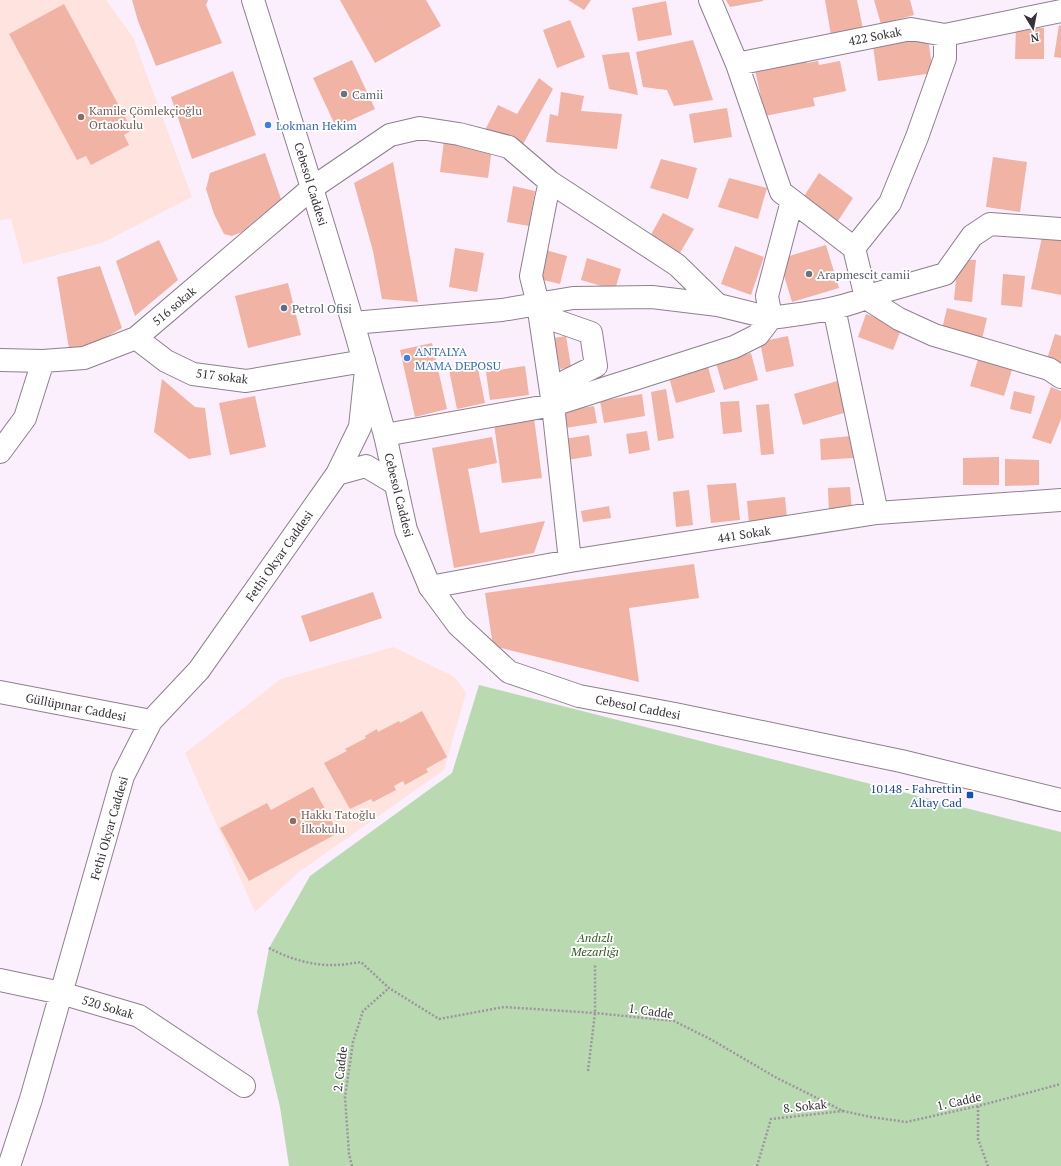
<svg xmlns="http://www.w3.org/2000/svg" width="1061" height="1166" viewBox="0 0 1061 1166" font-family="'PT Serif',serif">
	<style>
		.education { fill: #fee3df }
		.green { fill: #b9dab0 }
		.building { fill: #f0b3a4 }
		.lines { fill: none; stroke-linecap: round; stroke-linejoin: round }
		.minor-casing { stroke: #8e7f8f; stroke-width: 24 }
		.major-casing { stroke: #8e7f8f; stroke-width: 24 }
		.path { stroke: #9e949f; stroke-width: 2.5; stroke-dasharray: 2 2; stroke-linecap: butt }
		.minor { stroke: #fff; stroke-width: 22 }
		.major { stroke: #fff; stroke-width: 22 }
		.worship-dot { fill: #6b7280; stroke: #fff; stroke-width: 1.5 }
		.education-dot { fill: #8d6e63; stroke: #fff; stroke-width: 1.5 }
		.shop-dot { fill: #3f7fe0; stroke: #fff; stroke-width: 1.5 }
		.service-dot { fill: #5c6f8a; stroke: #fff; stroke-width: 1.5 }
		.transit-dot { fill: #1a4fb4; stroke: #fff; stroke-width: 1.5 }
		.labels { text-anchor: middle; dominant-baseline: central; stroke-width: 3.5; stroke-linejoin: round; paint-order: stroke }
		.street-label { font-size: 12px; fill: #373138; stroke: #fff }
		.worship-label { font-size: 12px; fill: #5b616d; stroke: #fff; text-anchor: start }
		.education-label { font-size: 12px; fill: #785e54; stroke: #fff; text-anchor: start }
		.shop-label { font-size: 12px; fill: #366cbe; stroke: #fff; text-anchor: start }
		.service-label { font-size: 12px; fill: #4e5e75; stroke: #fff; text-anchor: start }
		.transit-label { font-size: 12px; fill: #164399; stroke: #fff; text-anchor: end }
		.park-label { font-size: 12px; font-style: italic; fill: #2c5a1c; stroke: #fff }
	</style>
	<rect width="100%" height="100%" fill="#fceffd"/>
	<path class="education" d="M 0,0 L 106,0 L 133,37 L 192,197 L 102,243 L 23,264 L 11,219 L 0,220 Z
		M 393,647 L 455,677 L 466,693 L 444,770 L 299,872 L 255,912 L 185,753 L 281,679 Z"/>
	<path class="green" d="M 479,685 L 1061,832 L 1061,1166 L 289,1166 L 280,1107 L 257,1012 L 269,948 L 310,876 L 452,773 Z"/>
	<path class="building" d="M 132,0 L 208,0 L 206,5 L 222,43 L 156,66 L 138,21 Z
		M 340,0 L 426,0 L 441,26 L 375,63 Z
		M 568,0 L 591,0 L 584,10 Z
		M 726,0 L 763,0 L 763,1 L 730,7 Z
		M 825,0 L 857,0 L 863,29 L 831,35 Z
		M 874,0 L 910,0 L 914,15 L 881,24 Z
		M 666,1 L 672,35 L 638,41 L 632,8 Z
		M 64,4 L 132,130 L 124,135 L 129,145 L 91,165 L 86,156 L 77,160 L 9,34 Z
		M 570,20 L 585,57 L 557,68 L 543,30 Z
		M 1059,25 L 1061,26 L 1061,58 L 1054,57 Z
		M 1016,27 L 1044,28 L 1044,59 L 1015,59 Z
		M 928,38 L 933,73 L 878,81 L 873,46 Z
		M 693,40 L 713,100 L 674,106 L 667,90 L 643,87 L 636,52 Z
		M 629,52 L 638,95 L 609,89 L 602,55 Z
		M 806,59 L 807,63 L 818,61 L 819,65 L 840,61 L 846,91 L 813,98 L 815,106 L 765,116 L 755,70 Z
		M 352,60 L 375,109 L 336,127 L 313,78 Z
		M 233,71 L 256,135 L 192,159 L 171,97 Z
		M 539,78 L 553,89 L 521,148 L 485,130 L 498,105 L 517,114 Z
		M 561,92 L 584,96 L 581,111 L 622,114 L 617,149 L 546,142 L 550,114 L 558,116 Z
		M 727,108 L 732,137 L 694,143 L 689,114 Z
		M 444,141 L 492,148 L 488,178 L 440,172 Z
		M 265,153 L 281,199 L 242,232 L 232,236 L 224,234 L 214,214 L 206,189 L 210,173 Z
		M 993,157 L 1027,162 L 1020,212 L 986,207 Z
		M 661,159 L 697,168 L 688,199 L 650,188 Z
		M 393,162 L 418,302 L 382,299 L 373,251 L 354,183 Z
		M 819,173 L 853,198 L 836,224 L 801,201 Z
		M 729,178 L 767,188 L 758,219 L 718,207 Z
		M 513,186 L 535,191 L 529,226 L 507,222 Z
		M 663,213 L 694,229 L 677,258 L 648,240 Z
		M 1042,237 L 1061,241 L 1061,295 L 1031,289 Z
		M 159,240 L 178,280 L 135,316 L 116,261 Z
		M 826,245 L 839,288 L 792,302 L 779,259 Z
		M 735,246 L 764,257 L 751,295 L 721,284 Z
		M 455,248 L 484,253 L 477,292 L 449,287 Z
		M 542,249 L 567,256 L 560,284 L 535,278 Z
		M 587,258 L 621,269 L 615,290 L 581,280 Z
		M 958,259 L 976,260 L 972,302 L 954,300 Z
		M 100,266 L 122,328 L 89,347 L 69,348 L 57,277 Z
		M 1003,274 L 1025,276 L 1022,307 L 1001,305 Z
		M 288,283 L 301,335 L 248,348 L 235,296 Z
		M 947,308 L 987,318 L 982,339 L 942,329 Z
		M 866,314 L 902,327 L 893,350 L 858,337 Z
		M 1055,334 L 1061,336 L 1061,364 L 1047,359 Z
		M 566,336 L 571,367 L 560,369 L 554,338 Z
		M 788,336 L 794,366 L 766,372 L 760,342 Z
		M 432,343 L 447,409 L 415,417 L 400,350 Z
		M 751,353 L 758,380 L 724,390 L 716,363 Z
		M 979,356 L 1013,366 L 1004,396 L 970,386 Z
		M 477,364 L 485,403 L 457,409 L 449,370 Z
		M 525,366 L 529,395 L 490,400 L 486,372 Z
		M 708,367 L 715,392 L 676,403 L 669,377 Z
		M 162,379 L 195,407 L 205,408 L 211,455 L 189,459 L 154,432 Z
		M 837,381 L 847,412 L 803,425 L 794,394 Z
		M 1051,387 L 1061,391 L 1061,419 L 1051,444 L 1032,438 Z
		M 666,389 L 674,438 L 658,441 L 651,392 Z
		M 1014,391 L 1035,396 L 1031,414 L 1010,409 Z
		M 642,394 L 645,416 L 604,423 L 600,401 Z
		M 255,396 L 266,447 L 230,455 L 219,403 Z
		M 739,401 L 742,432 L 723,434 L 720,402 Z
		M 769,404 L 774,454 L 761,455 L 756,405 Z
		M 594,406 L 597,423 L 565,428 L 562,411 Z
		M 534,418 L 542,478 L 502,483 L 494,424 Z
		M 647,431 L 650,450 L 629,454 L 626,434 Z
		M 589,435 L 592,456 L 567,460 L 564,439 Z
		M 851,436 L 853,458 L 821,460 L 820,439 Z
		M 492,437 L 497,463 L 468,469 L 480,533 L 545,521 L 534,553 L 454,568 L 432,448 Z
		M 999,457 L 999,485 L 963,485 L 963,458 Z
		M 1005,459 L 1039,460 L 1039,485 L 1005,486 Z
		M 736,483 L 740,520 L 711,523 L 707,485 Z
		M 850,487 L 852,512 L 829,513 L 828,488 Z
		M 689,490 L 693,525 L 676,527 L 673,492 Z
		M 785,497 L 787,519 L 749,523 L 747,501 Z
		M 609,506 L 611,518 L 583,522 L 581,511 Z
		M 694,564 L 699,598 L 629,608 L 639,682 L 493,646 L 485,593 Z
		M 373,592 L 382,618 L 310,642 L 301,616 Z
		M 422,711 L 447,757 L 426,769 L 428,772 L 405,785 L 403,781 L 394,786 L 396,790 L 373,802 L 371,799 L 350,809 L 324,763 L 347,751 L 345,749 L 366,738 L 365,736 L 377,729 L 378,732 L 399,721 L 400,723 Z
		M 313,787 L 338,833 L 249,881 L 220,828 L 267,803 L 271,810 Z"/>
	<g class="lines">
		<defs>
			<path id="minor" d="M 710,0 L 737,64 L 781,192 L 854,248 L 866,298 L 899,319 L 934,335 L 1049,369 L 1061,377
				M 737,64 L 911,29 L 945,35 L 1061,11
				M 550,182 L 546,199 L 531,276 L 538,304 L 553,405 L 570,561
				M 854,248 L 890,203 L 917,137 L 945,58 L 945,35
				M 538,304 L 554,320 L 591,333 L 596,366 L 566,381 L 553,405
				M 834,308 L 877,513
				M 353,323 L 502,310 L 573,298 L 652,297 L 718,305
				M 136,338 L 166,361 L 193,374 L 246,381 L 364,361
				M 0,360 L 43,361 L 84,358 L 136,338 L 312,188 L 390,135 L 420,128 L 459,134 L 509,147 L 550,182 L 677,265 L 718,305 L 771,318 L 767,296 L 792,201
				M 385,435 L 553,405 L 734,347 L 758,335 L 771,318 C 805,313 843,310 875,294 L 945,274 L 972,236 L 990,224 L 1061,229
				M 0,452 L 25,418 L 43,361
				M 337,474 L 366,466 L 396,484
				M 430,587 L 570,561 L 877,513 L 1061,500
				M 0,692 L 151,721
				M 0,980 L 61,993 L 139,1016 L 244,1086
				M 9,1166 L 31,1099 L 123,776 L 151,721 L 199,670 L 337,474 L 360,427 L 366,370"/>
			<path id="major" d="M 253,0 L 312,188 L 353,323 L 385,435 L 406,530 L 430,587 L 458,625 L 509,672 L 579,696 L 675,714 L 901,761 L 1061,800"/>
		</defs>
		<use href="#minor" class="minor-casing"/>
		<use href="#major" class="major-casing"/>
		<path class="path" d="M 269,948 C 289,959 314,966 336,965 C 344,965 353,963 361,962 L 389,988 L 439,1019 L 504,1007 L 595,1013 L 674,1021 L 712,1040 L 775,1077 L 843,1111 L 871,1117 L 906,1122 L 978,1106 L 1061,1084
			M 588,1071 L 595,1013 L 595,965
			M 978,1106 L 978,1139 L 988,1166
			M 352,1166 L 349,1154 L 345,1097 L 353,1042 L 363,1011 L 389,988
			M 757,1166 L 771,1119 L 843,1111"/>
		<use href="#minor" class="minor"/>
		<use href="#major" class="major"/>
	</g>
	<g class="worship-dot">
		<circle cx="344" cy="94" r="4"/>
		<circle cx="809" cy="274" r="4"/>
	</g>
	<g class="education-dot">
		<circle cx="81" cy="117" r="4"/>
		<circle cx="293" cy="821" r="4"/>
	</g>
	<g class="shop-dot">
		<circle cx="268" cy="125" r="4"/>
		<circle cx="407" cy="358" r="4"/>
	</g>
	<circle class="service-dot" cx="284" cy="308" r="4"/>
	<rect class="transit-dot" x="966" y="791" width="8" height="8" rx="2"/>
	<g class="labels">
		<g class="street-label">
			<text transform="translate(875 36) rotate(-11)">422 Sokak</text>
			<text transform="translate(311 184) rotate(73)">Cebesol Caddesi</text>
			<text transform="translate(174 306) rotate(-40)">516 sokak</text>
			<text transform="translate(222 376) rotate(7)">517 sokak</text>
			<text transform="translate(399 495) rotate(76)">Cebesol Caddesi</text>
			<text transform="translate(744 534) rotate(-9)">441 Sokak</text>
			<text transform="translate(279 556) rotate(-55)">Fethi Okyar Caddesi</text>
			<text transform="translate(76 707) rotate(11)">Güllüpınar Caddesi</text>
			<text transform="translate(638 707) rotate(11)">Cebesol Caddesi</text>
			<text transform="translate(109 828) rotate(-74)">Fethi Okyar Caddesi</text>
			<text transform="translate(108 1007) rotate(17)">520 Sokak</text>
			<text transform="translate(651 1011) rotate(8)">1. Cadde</text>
			<text transform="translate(340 1069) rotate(-83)">2. Cadde</text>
			<text transform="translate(959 1101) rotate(-13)">1. Cadde</text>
			<text transform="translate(805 1106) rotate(-6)">8. Sokak</text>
		</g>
		<g class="worship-label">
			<text x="352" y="94">Camii</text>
			<text x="817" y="274">Arapmescit camii</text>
		</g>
		<g class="education-label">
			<text x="89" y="110">Kamile Çömlekçioğlu<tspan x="89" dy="14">Ortaokulu</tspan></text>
			<text x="301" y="814">Hakkı Tatoğlu<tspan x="301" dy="14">İlkokulu</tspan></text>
		</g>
		<g class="shop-label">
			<text x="276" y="125">Lokman Hekim</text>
			<text x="415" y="351">ANTALYA<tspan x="415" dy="14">MAMA DEPOSU</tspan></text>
		</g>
		<g class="service-label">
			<text x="292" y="308">Petrol Ofisi</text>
		</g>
		<g class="transit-label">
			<text x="962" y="788">10148 - Fahrettin<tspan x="962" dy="14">Altay Cad</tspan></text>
		</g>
		<g class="park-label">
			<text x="595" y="937">Andızlı<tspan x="595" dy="14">Mezarlığı</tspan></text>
		</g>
	</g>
	<g transform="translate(1033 28) rotate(170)" stroke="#ffffff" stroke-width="3" paint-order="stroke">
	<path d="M0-3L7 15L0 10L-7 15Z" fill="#373138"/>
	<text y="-6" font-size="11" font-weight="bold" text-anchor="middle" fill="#373138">N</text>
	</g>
</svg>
